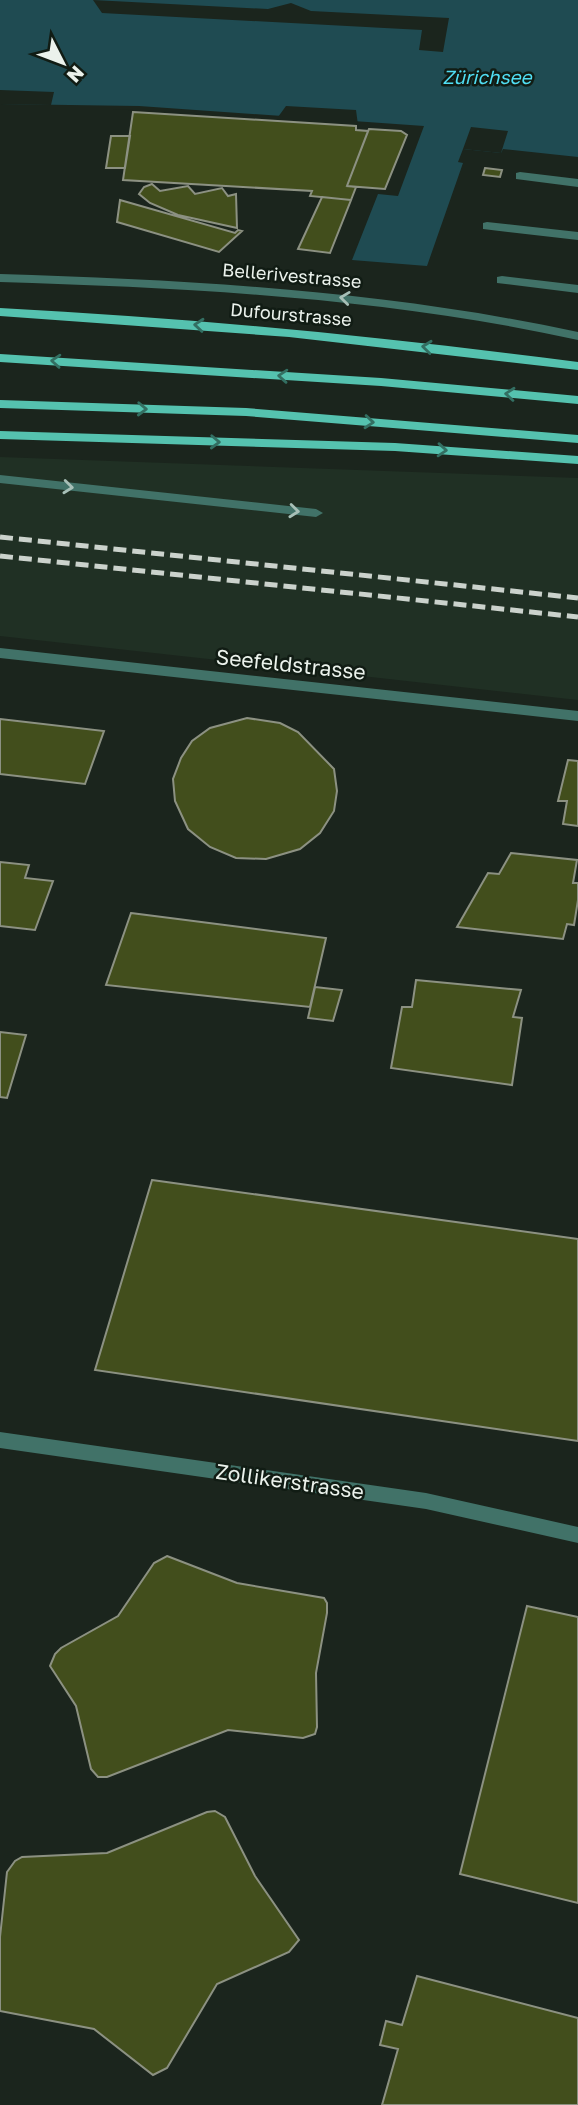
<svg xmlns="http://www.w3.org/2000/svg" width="578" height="2105" viewBox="0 0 578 2105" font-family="'Golos Text',sans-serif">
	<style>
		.built { fill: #203024 }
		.water { fill: #1f4b52 }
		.pier { fill: #1b251d }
		.building { fill: #424e1c; stroke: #8c9182; stroke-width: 2 }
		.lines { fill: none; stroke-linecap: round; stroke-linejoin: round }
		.minor { fill: #417268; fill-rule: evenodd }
		.major { fill: #55c2af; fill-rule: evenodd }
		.rail { stroke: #cbd2cc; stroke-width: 5; stroke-dasharray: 13 6; stroke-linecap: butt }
		.oneway { stroke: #a7bfb7 }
		.oneway2 { stroke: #336f62 }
		.labels { text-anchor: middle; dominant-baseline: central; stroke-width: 5; stroke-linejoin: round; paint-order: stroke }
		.far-street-label { font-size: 18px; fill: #ebf2ec; stroke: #111c14 }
		.far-water-label { font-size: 19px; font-style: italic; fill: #50def3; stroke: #111c14 }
		.street-label { font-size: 21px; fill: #ebf2ec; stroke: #111c14 }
	</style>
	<rect width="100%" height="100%" fill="#1b251d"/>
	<path class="built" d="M 0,457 L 578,478 L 578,700 L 0,636 Z"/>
	<path class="water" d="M 0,0 L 578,0 L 578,157 L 503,149 L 501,153 L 463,149 L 458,162 L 463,163 L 427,266 L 352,260 L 378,194 L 398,196 L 424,126 L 139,106 L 0,104 Z"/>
	<path class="pier" d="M 93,0 L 268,9 L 291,3 L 311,11 L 449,18 L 443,52 L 419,50 L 422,30 L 102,13 Z
		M 0,90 L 54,92 L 51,105 L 0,104 Z
		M 286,106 L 356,110 L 358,125 L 113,109 L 278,117 Z
		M 471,127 L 508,131 L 501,153 L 463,149 Z"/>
	<path class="building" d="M 133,112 L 356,126 L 356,130 L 368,131 L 347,186 L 356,187 L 351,200 L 310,196 L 312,191 L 123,180 Z
		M 369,129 L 401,131 L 407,135 L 385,189 L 347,186 Z
		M 111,136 L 130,136 L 125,168 L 106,168 Z
		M 485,168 L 502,170 L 500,177 L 483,175 Z
		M 152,184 L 160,191 L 188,186 L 195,194 L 222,188 L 228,196 L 236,194 L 237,228 L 178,215 L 150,203 L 139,194 L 144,187 Z
		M 322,197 L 351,200 L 330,253 L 298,249 Z
		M 120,200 L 235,233 L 238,230 L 242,231 L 219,252 L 117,222 Z
		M 247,718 L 280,723 L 298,732 L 334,769 L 337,791 L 334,811 L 320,833 L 300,849 L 266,859 L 236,858 L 210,847 L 188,829 L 175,801 L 173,779 L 181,758 L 192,741 L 210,728 Z
		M 0,719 L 104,731 L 85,784 L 0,774 Z
		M 568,760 L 578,761 L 578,826 L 563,824 L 567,801 L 558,801 Z
		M 511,853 L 577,860 L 573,883 L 578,883 L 578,900 L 574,925 L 567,924 L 563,939 L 457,927 L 488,873 L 499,874 Z
		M 0,862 L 29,865 L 25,878 L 53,881 L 35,930 L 0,926 Z
		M 131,913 L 326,938 L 310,1007 L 106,985 Z
		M 416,980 L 521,990 L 513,1017 L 522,1018 L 512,1085 L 391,1068 L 402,1007 L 412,1007 Z
		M 315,987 L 342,990 L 333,1021 L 308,1018 Z
		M 0,1032 L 26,1035 L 7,1098 L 0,1097 Z
		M 152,1180 L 578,1239 L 578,1441 L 95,1370 Z
		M 167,1556 L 237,1583 L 324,1598 L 327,1603 L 327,1613 L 316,1673 L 317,1727 L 315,1734 L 303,1738 L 228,1730 L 107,1777 L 98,1777 L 91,1769 L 76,1706 L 50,1666 L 55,1654 L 61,1648 L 118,1616 L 154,1563 Z
		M 527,1606 L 578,1617 L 578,1903 L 460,1874 Z
		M 215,1811 L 225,1817 L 255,1876 L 299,1940 L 289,1952 L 217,1984 L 167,2068 L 153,2075 L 94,2029 L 0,2011 L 0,1937 L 7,1872 L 15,1861 L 22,1857 L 107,1853 L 207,1812 Z
		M 417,1976 L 578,2018 L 578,2105 L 382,2105 L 398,2049 L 380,2045 L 386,2021 L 402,2025 Z"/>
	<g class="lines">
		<path class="minor" d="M 520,172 L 578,179 L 578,187 L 516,179 L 516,173 Z
			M 487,222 L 578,232 L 578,240 L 483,229 L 483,223 Z
			M 0,274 C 195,280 387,291 578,332 L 578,340 C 387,298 195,288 0,282 Z
			M 502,276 L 578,285 L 578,293 L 497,283 L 497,277 Z
			M 0,475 L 316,509 L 323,513 L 316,517 L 0,483 Z
			M 0,648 L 578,711 L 578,721 L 0,658 Z
			M 0,1432 L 426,1493 L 578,1527 L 578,1543 L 426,1509 L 0,1448 Z"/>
		<path class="major" d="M 0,308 C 194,318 386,337 578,362 L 578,370 L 289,337 L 0,316 Z
			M 0,354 L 381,378 L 578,396 L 578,404 L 381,386 L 0,362 Z
			M 0,400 L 246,408 L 578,435 L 578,443 L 246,416 L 0,408 Z
			M 0,431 L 395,443 L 578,456 L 578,464 L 395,451 L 0,439 Z"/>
		<path class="rail" d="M 0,537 L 578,598
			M 0,556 L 578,617"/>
	</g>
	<defs><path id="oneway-chevron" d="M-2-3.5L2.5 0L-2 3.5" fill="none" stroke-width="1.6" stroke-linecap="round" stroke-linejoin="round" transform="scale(1.75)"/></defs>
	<g class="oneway">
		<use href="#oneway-chevron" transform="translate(345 298) rotate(-173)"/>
		<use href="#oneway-chevron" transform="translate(68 487) rotate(6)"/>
		<use href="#oneway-chevron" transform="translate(294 511) rotate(6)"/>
	</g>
	<g class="oneway2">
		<use href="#oneway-chevron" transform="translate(199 325) rotate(-175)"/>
		<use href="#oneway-chevron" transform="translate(427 347) rotate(-174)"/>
		<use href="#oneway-chevron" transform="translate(56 361) rotate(-176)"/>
		<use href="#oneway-chevron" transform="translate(283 376) rotate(-176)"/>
		<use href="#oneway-chevron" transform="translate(510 394) rotate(-175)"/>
		<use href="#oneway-chevron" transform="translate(142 409) rotate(2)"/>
		<use href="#oneway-chevron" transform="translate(369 422) rotate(5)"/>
		<use href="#oneway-chevron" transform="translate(215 442) rotate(2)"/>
		<use href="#oneway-chevron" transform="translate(442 450) rotate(4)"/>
	</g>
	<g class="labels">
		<g class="far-street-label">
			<text transform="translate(292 275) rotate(5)">Bellerivestrasse</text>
			<text transform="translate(291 314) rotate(5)">Dufourstrasse</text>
		</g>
		<g class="far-water-label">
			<text x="487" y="76">Zürichsee</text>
		</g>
		<g class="street-label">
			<text transform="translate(291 664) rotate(6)">Seefeldstrasse</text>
			<text transform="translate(290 1481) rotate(8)">Zollikerstrasse</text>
		</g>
	</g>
	<g transform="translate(63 63) rotate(132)" stroke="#111c14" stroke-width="5" paint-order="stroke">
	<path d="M0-5L12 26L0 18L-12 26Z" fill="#ebf2ec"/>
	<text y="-10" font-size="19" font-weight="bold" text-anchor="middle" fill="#ebf2ec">N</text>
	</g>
</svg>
